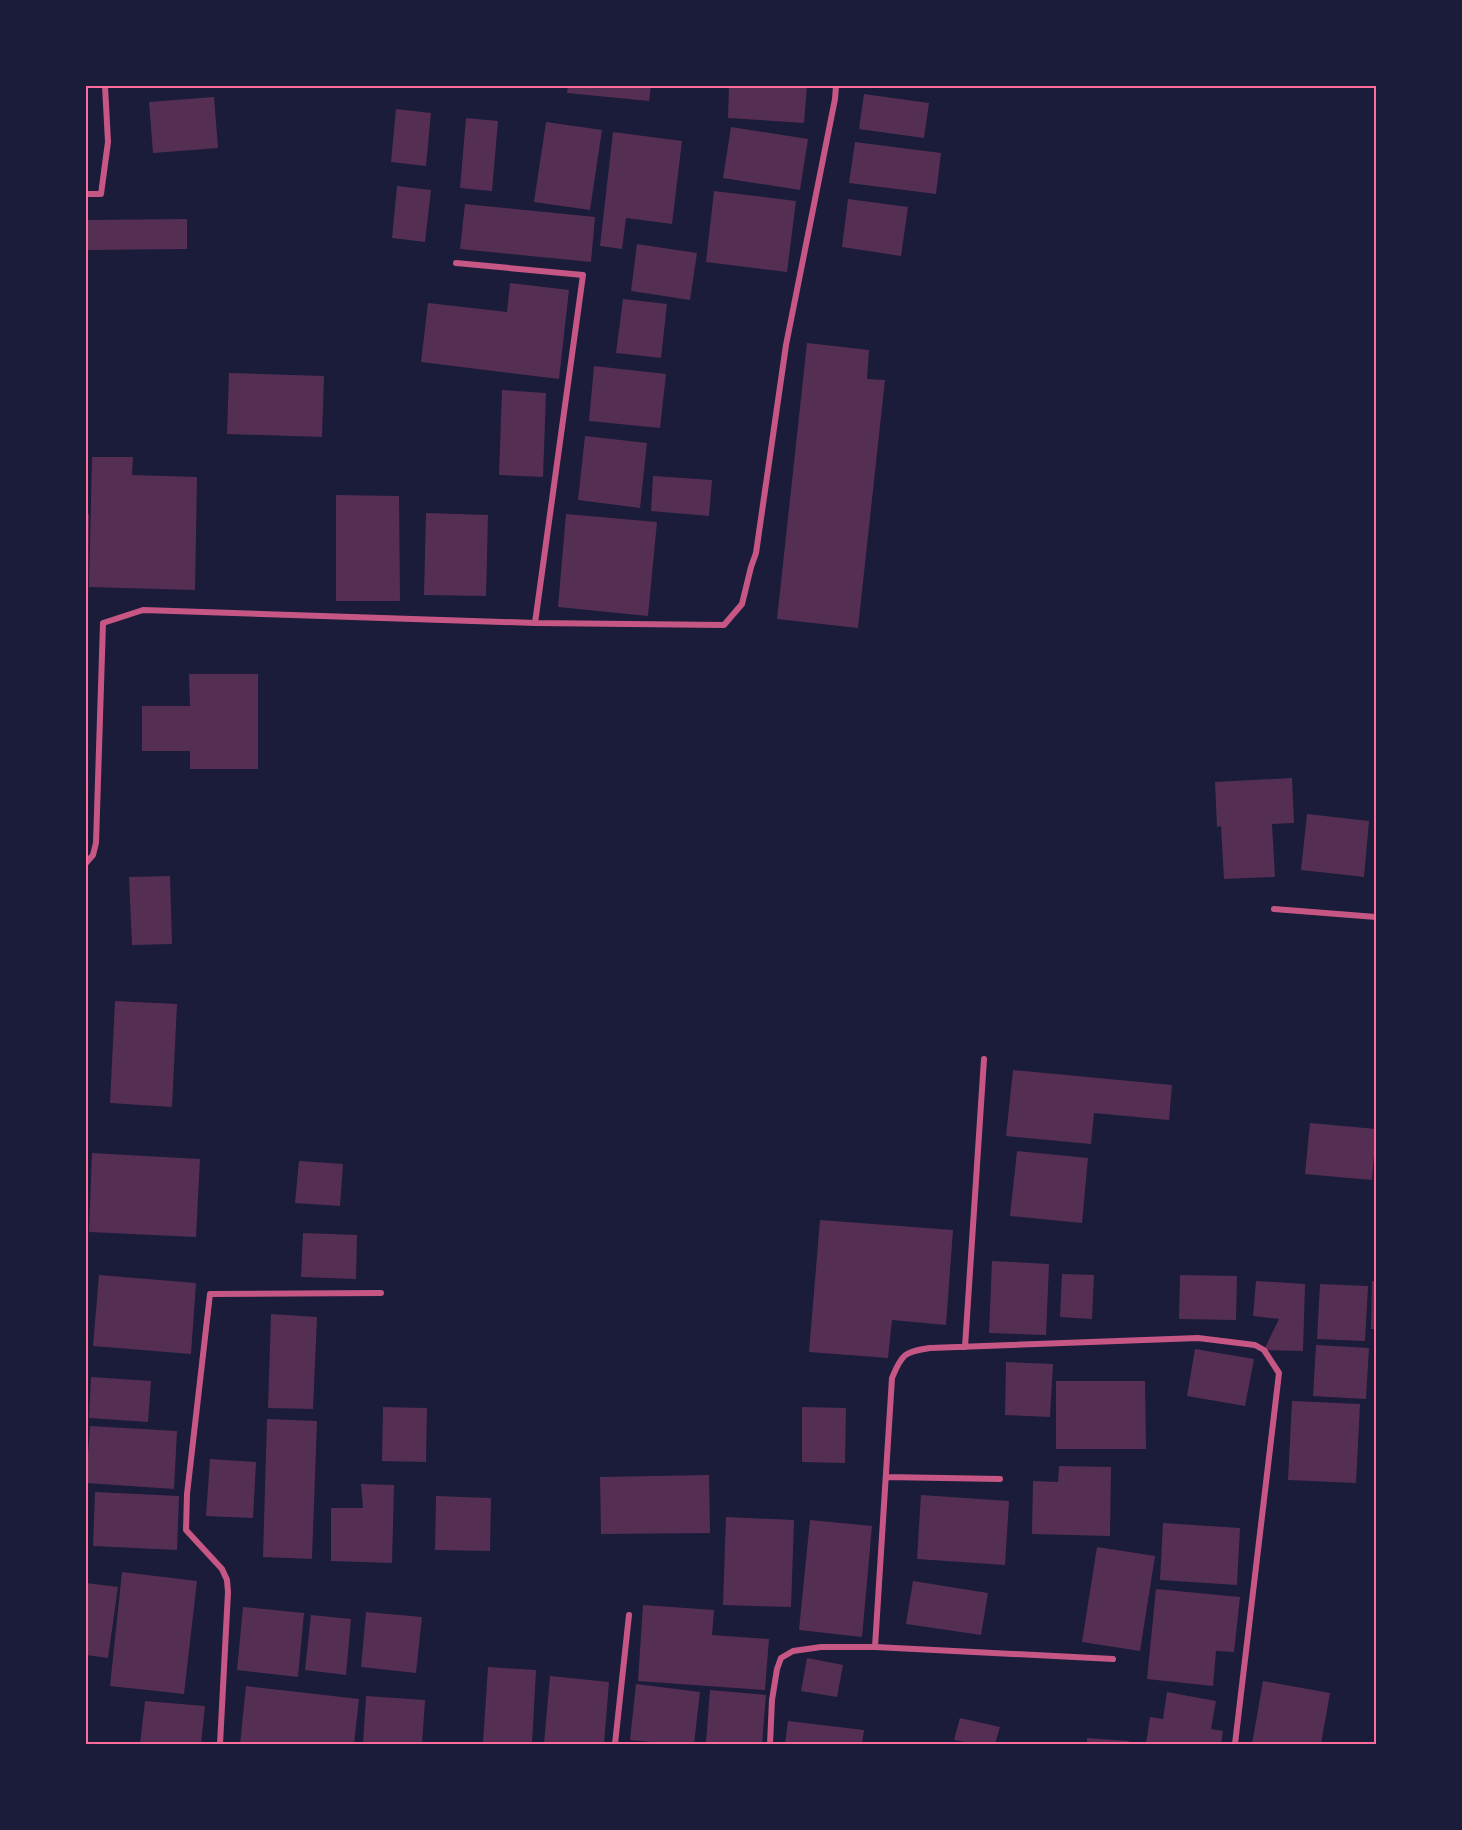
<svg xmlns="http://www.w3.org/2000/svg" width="1462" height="1830" viewBox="0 0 1462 1830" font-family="'Noto Sans',sans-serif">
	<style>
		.building { fill: #542f53 }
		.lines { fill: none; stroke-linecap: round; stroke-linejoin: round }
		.minor { stroke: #c65784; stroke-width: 6 }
		.neatline { fill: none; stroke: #ff6b9d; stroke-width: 2 }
	</style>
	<rect width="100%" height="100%" fill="#1b1b3a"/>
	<path class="building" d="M 568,86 L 651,86 L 649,101 L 567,93 Z
		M 729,86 L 807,86 L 804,123 L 728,118 Z
		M 864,94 L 929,103 L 924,138 L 859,129 Z
		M 214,97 L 218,148 L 153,153 L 149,102 Z
		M 396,109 L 431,113 L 426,166 L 391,162 Z
		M 466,118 L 498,121 L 492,191 L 460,188 Z
		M 546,122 L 602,130 L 590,210 L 534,202 Z
		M 731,127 L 808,139 L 800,190 L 723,178 Z
		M 613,132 L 682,141 L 672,224 L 626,218 L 622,249 L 600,246 Z
		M 855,142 L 941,153 L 936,194 L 849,183 Z
		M 397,186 L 431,190 L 425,242 L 392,238 Z
		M 714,191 L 796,201 L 787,272 L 706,262 Z
		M 848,199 L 908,207 L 901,256 L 842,247 Z
		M 465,204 L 595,217 L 591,262 L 460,249 Z
		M 187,219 L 187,249 L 86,250 L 86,220 Z
		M 637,244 L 697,253 L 690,300 L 631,291 Z
		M 510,283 L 569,290 L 559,379 L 421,362 L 428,303 L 507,312 Z
		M 623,299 L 667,304 L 661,358 L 616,353 Z
		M 807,343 L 869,350 L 867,379 L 885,380 L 858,628 L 777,619 Z
		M 594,366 L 666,374 L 660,428 L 589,421 Z
		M 229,373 L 324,376 L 322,437 L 227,434 Z
		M 502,390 L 546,393 L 543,477 L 499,475 Z
		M 585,436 L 647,443 L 640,508 L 578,500 Z
		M 92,457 L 133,457 L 132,475 L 197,477 L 195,590 L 89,587 Z
		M 653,476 L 712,480 L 709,516 L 651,511 Z
		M 336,495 L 399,496 L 400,601 L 336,601 Z
		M 426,513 L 488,515 L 486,596 L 424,595 Z
		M 86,514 L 89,514 L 88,599 L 86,599 Z
		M 566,514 L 657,522 L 648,616 L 558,607 Z
		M 189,674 L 258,674 L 258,769 L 190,769 L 190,751 L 142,751 L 142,706 L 190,706 Z
		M 1292,778 L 1294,823 L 1272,824 L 1275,877 L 1224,879 L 1221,826 L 1217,827 L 1215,782 Z
		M 1307,814 L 1369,821 L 1364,877 L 1301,870 Z
		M 170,876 L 172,944 L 132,945 L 129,877 Z
		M 115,1001 L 177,1004 L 172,1107 L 110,1103 Z
		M 1013,1070 L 1172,1085 L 1169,1120 L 1094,1113 L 1091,1144 L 1006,1136 Z
		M 1310,1123 L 1376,1129 L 1372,1180 L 1305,1174 Z
		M 1017,1151 L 1088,1158 L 1082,1223 L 1010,1216 Z
		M 92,1153 L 200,1159 L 196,1237 L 89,1232 Z
		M 299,1161 L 343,1164 L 340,1206 L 295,1203 Z
		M 820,1220 L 953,1230 L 946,1325 L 892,1320 L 888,1358 L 809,1352 Z
		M 303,1233 L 357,1235 L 356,1279 L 301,1277 Z
		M 992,1261 L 1049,1264 L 1046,1335 L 989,1333 Z
		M 1062,1274 L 1094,1275 L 1092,1319 L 1060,1317 Z
		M 99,1275 L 196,1283 L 191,1354 L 93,1346 Z
		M 1180,1275 L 1237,1276 L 1236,1320 L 1179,1319 Z
		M 1256,1281 L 1305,1284 L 1303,1351 L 1264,1350 L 1279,1319 L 1253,1316 Z
		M 1372,1281 L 1376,1281 L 1376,1329 L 1371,1329 Z
		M 1320,1284 L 1368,1286 L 1365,1341 L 1317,1339 Z
		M 271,1314 L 317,1317 L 313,1409 L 268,1408 Z
		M 1316,1345 L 1369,1348 L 1366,1399 L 1313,1396 Z
		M 1195,1349 L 1254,1359 L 1245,1406 L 1187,1396 Z
		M 1006,1362 L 1053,1364 L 1050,1417 L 1005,1415 Z
		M 1375,1366 L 1376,1366 L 1376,1384 L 1374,1384 Z
		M 91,1377 L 151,1381 L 148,1422 L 89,1418 Z
		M 1056,1381 L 1145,1381 L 1146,1449 L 1056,1449 Z
		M 1292,1401 L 1360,1404 L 1356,1483 L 1288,1480 Z
		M 383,1407 L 427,1408 L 426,1462 L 382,1461 Z
		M 802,1407 L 846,1408 L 845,1463 L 802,1462 Z
		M 267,1419 L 317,1421 L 312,1559 L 263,1557 Z
		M 90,1426 L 177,1431 L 174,1489 L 86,1483 Z
		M 210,1459 L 256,1462 L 253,1518 L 206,1516 Z
		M 1059,1466 L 1111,1467 L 1110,1536 L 1032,1534 L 1033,1481 L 1058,1482 Z
		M 709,1475 L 710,1533 L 601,1534 L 600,1477 Z
		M 361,1484 L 394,1485 L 392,1563 L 331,1561 L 331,1508 L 363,1508 Z
		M 95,1492 L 179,1496 L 177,1550 L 93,1546 Z
		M 921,1495 L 1009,1501 L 1005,1565 L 917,1559 Z
		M 436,1496 L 491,1498 L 490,1551 L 435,1550 Z
		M 726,1517 L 794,1520 L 791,1607 L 723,1605 Z
		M 810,1520 L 872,1526 L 862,1637 L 799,1630 Z
		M 1163,1523 L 1240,1528 L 1237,1585 L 1160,1580 Z
		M 1097,1547 L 1155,1556 L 1140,1651 L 1082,1642 Z
		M 122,1572 L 197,1581 L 184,1694 L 110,1686 Z
		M 913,1581 L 988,1593 L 981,1635 L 906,1624 Z
		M 86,1583 L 118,1587 L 108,1658 L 86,1655 Z
		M 1156,1589 L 1240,1597 L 1234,1652 L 1216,1651 L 1213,1686 L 1147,1679 Z
		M 643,1605 L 714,1610 L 712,1635 L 769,1639 L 765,1690 L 638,1681 Z
		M 243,1607 L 304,1613 L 298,1677 L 237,1670 Z
		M 366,1612 L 422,1617 L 416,1673 L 361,1667 Z
		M 311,1615 L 351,1619 L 346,1675 L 305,1670 Z
		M 807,1658 L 843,1665 L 837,1697 L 801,1691 Z
		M 488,1667 L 536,1670 L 532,1744 L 483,1743 Z
		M 550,1676 L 609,1682 L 604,1744 L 544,1744 Z
		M 1263,1681 L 1330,1693 L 1321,1744 L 1252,1744 Z
		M 636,1684 L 700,1692 L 694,1744 L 673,1744 L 630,1740 Z
		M 246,1686 L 359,1699 L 354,1744 L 240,1744 Z
		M 710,1690 L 766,1695 L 762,1744 L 736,1744 L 706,1742 Z
		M 1167,1692 L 1216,1701 L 1211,1729 L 1223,1731 L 1221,1744 L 1146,1744 L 1150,1717 L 1163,1719 Z
		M 366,1696 L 425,1700 L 422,1744 L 363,1744 Z
		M 145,1701 L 205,1706 L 201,1744 L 140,1744 Z
		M 960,1718 L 1000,1727 L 995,1744 L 975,1744 L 954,1740 Z
		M 788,1721 L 864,1730 L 862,1744 L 785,1744 Z
		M 1087,1738 L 1129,1741 L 1128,1744 L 1087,1744 Z"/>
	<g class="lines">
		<path class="minor" d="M 86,194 L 101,194 L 108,142 L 105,86
			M 456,263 L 583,275 L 535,623
			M 86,863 L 93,855 L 96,843 L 103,623 L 143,610 L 535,623 L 724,625 L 742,604 L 751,567 L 756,553 L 786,345 L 835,99 L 836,86
			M 1274,909 L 1376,917
			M 965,1347 L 984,1059
			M 886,1477 L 1000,1479
			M 875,1647 L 892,1378 C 902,1353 905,1352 930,1348 L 1198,1338 L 1255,1345 L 1264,1350 L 1279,1373 L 1235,1744
			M 220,1744 L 228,1592 L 227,1580 L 222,1569 L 186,1530 L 187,1494 L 210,1294 L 381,1293
			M 615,1744 L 629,1615
			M 770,1744 L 772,1700 L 777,1669 L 781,1658 L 793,1651 L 821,1647 L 875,1647 L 1113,1659"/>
	</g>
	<rect width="1462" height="1830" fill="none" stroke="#1b1b3a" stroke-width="174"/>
	<rect x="87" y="87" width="1288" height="1656" class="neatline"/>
</svg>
